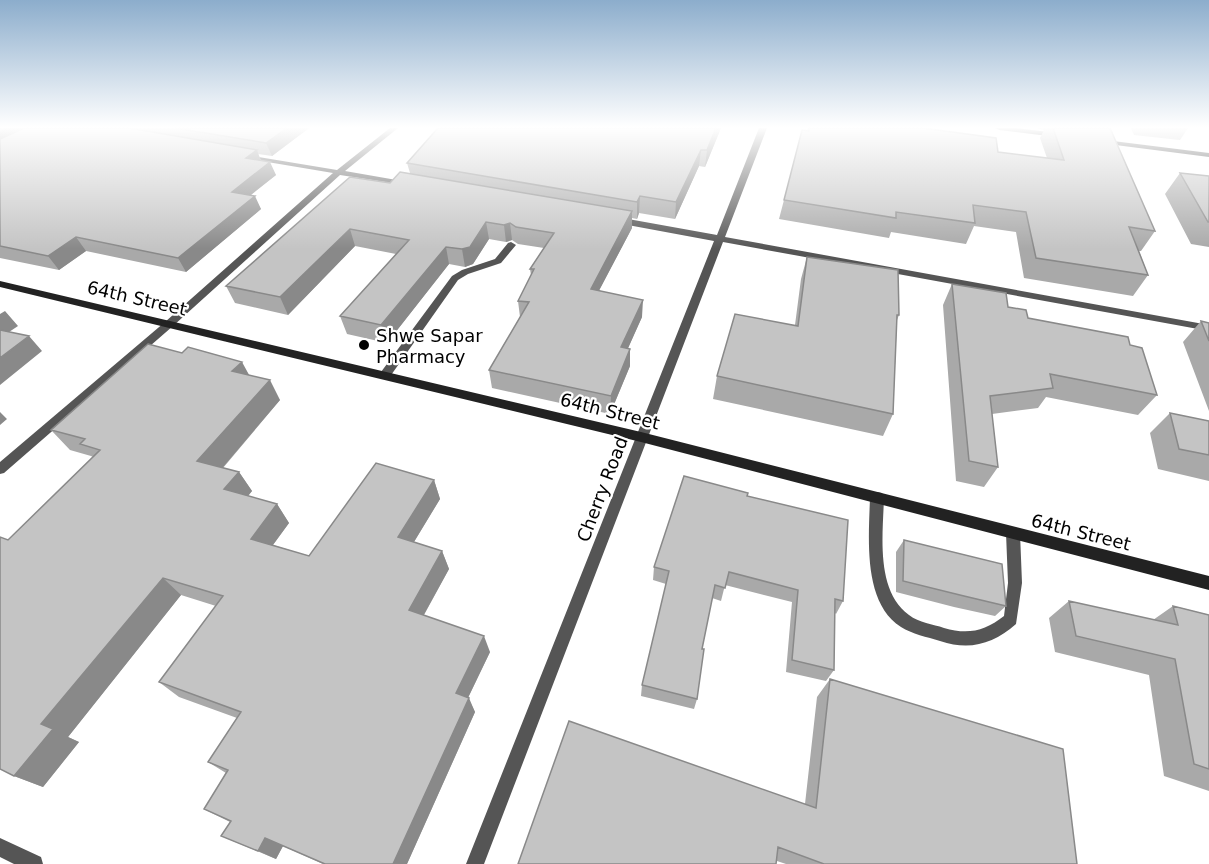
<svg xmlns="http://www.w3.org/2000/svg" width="1209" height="864" viewBox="0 0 1209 864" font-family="'DejaVu Sans',sans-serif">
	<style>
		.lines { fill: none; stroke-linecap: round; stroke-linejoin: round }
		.street { fill: #555; fill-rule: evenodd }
		.secondary { fill: #222; fill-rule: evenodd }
		.wall { fill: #a9a9a9 }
		.shaded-wall { fill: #898989 }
		.building { fill: #c4c4c4; stroke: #898989; stroke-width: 1.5 }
		.poi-dot { fill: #000; stroke: #fff; stroke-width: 2 }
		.labels { text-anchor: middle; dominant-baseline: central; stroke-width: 4.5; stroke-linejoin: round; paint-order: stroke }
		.street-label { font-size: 18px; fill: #000; stroke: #fff }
		.poi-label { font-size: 18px; fill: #000; stroke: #fff; text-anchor: start }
	</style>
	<rect width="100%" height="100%" fill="#fff"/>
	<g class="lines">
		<path class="street" d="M 390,128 L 398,128 L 345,171 L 408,182 L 411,182 L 411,186 L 340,175 L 173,326 L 4,473 L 0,474 L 0,462 L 165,322 L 333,173 L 244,158 L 241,158 L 241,154 L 337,170 Z
			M 759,128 L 767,128 L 725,237 L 1209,325 L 1209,331 L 723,242 L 484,864 L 466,864 L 714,241 L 617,223 L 613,220 L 617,217 L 717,235 Z
			M 511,242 L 516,245 L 501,263 L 468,274 L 458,280 L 389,378 L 381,378 L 379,375 L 381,372 L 452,276 L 462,270 L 495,259 L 508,243 Z
			M 877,492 L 882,493 L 884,497 C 883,534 875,590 909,615 C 919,623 933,624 944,628 C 968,635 985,631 1004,616 L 1008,583 L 1006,533 L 1008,529 L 1013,527 L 1018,529 L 1020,533 L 1022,583 L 1016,624 C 993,644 970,651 940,641 C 927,637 912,634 901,627 C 862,602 869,536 870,497 L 872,493 Z
			M 0,838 L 41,857 L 43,864 L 14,864 L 0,857 Z"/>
		<path class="secondary" d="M 995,128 L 1016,128 L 1056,133 L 1060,135 L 1056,137 L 999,130 Z
			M 1097,139 L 1209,153 L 1209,157 L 1100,143 L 1096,141 Z
			M 0,281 L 641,432 L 1209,576 L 1209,590 L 641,442 L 0,287 Z"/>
	</g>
	<path class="wall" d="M 0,128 L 309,128 L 272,156 L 258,154 L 261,160 L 276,175 L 251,195 L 261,209 L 186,272 L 86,251 L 59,270 L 0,258 Z
		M 721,128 L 705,167 L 699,166 L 675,219 L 639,213 L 637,219 L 632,218 L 632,228 L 599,290 L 642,317 L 628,348 L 630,349 L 630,366 L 610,414 L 492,388 L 489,370 L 520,317 L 518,301 L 531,275 L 530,269 L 544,248 L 518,244 L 512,240 L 506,242 L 489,239 L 473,264 L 465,267 L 449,264 L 387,343 L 347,334 L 340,316 L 396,254 L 355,246 L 288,315 L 235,303 L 226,286 L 390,183 L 410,173 L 407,163 Z
		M 808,128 L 923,128 L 998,152 L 1047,158 L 1040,138 L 1044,130 L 1037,128 L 1110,128 L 1155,231 L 1141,251 L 1139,251 L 1148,275 L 1133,296 L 1024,278 L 1016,232 L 974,226 L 966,244 L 891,232 L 889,238 L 779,219 L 784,200 Z
		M 1131,128 L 1188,128 L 1180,140 L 1134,135 Z
		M 1180,173 L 1209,176 L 1209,247 L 1191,244 L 1165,194 Z
		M 807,257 L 899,315 L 897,320 L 893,414 L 883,436 L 713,399 L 717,376 L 795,325 L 801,279 Z
		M 952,284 L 1028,318 L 1130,345 L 1157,395 L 1138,415 L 1046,397 L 1038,408 L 992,414 L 998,467 L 984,487 L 956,481 L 943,305 Z
		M 1201,321 L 1209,323 L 1209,411 L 1183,342 Z
		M 249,375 L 280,400 L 223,468 L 239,472 L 252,491 L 248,496 L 277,504 L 289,523 L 273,545 L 309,556 L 434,480 L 440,499 L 414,542 L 442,551 L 449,569 L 424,615 L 490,652 L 468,698 L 475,712 L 407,864 L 323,864 L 283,846 L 276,859 L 221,836 L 230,822 L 204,809 L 226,773 L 208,762 L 237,718 L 179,697 L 159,682 L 216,606 L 181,595 L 68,737 L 79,742 L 43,787 L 14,776 L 8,540 L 93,457 L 91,456 L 70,450 L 51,430 Z
		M 1170,413 L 1209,421 L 1209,481 L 1158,469 L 1150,433 Z
		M 747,496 L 843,601 L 836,614 L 835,613 L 834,670 L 826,681 L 786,672 L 792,602 L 725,585 L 721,601 L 712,598 L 702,649 L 697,699 L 694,709 L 641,696 L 642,685 L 666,584 L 653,580 L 654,567 Z
		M 904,540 L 1006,606 L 995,616 L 954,607 L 896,592 L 896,552 Z
		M 1069,601 L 1153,620 L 1173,606 L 1209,615 L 1209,791 L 1164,776 L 1149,675 L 1055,652 L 1049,618 Z
		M 830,679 L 1077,864 L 786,864 L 777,861 L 518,864 L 805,804 L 817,697 Z"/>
	<path class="shaded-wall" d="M 6,128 L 41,128 L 0,148 L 0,131 Z
		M 287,128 L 309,128 L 272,156 L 266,143 Z
		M 716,128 L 721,128 L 705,167 L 707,150 Z
		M 257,150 L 262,164 L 246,158 Z
		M 701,150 L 699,166 L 675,219 L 676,202 Z
		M 270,162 L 276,175 L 238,205 L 232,192 Z
		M 255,196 L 261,209 L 186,272 L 178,258 Z
		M 640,196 L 639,213 L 637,219 L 637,202 Z
		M 632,211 L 632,228 L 591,306 L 591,289 Z
		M 486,222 L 489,239 L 473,264 L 465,267 L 462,249 Z
		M 510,223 L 512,240 L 506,242 L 504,225 Z
		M 350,229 L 355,246 L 288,315 L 280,297 Z
		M 76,237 L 86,251 L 59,270 L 48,256 Z
		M 446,247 L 449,264 L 387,343 L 381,325 Z
		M 643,300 L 642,317 L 621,364 L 621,347 Z
		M 5,311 L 18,326 L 0,338 L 0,314 Z
		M 29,336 L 42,351 L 0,385 L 0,358 Z
		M 630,349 L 630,366 L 610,414 L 611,396 Z
		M 242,362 L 253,382 L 232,371 Z
		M 270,380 L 280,400 L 212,480 L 197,461 Z
		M 0,412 L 7,419 L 0,425 Z
		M 239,472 L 252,491 L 238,508 L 224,489 Z
		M 434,480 L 440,499 L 406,555 L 398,537 Z
		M 277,504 L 289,523 L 264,557 L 251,539 Z
		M 442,551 L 449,569 L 417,627 L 409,610 Z
		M 163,578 L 181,595 L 68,737 L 79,742 L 43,787 L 14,776 L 41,724 Z
		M 484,636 L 490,652 L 463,708 L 456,693 Z
		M 469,698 L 475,712 L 407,864 L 393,864 Z
		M 265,838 L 283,846 L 276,859 L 258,851 Z"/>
	<path class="building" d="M 24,128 L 129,128 L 257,150 L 246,158 L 270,162 L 232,192 L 255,196 L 178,258 L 76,237 L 48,256 L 0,246 L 0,139 Z
		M 175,128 L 287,128 L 266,143 Z
		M 438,128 L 716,128 L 707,150 L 701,150 L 676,202 L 640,196 L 637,202 L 407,163 Z
		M 809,128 L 923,128 L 996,138 L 998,152 L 1064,160 L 1053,128 L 1110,128 L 1155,231 L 1129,227 L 1148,275 L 1036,258 L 1026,212 L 973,205 L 975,223 L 896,212 L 896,218 L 784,200 L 802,130 L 809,131 Z
		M 400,172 L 632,211 L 591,289 L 643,300 L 621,347 L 630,349 L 611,396 L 489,370 L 529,302 L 518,301 L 534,269 L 530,269 L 554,233 L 516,227 L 510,223 L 504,225 L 486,222 L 470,247 L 462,249 L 446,247 L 381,325 L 340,316 L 409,240 L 350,229 L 280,297 L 226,286 L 350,177 L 390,183 Z
		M 1180,173 L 1209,176 L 1209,222 L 1208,222 Z
		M 807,257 L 898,270 L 899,315 L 897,315 L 893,414 L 717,376 L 735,314 L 798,326 Z
		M 952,284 L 1006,293 L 1008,307 L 1026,310 L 1028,318 L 1128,337 L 1130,345 L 1142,348 L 1157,395 L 1050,374 L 1053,388 L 990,396 L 998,467 L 969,461 Z
		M 1201,321 L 1209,323 L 1209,341 Z
		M 0,330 L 29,336 L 0,358 Z
		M 148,344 L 182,353 L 188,347 L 242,362 L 232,371 L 270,380 L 197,461 L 239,472 L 224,489 L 277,504 L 251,539 L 309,556 L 376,463 L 434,480 L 398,537 L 442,551 L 409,610 L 484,636 L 456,693 L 469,698 L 393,864 L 325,864 L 265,838 L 258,851 L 221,836 L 231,821 L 204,809 L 228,770 L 208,762 L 241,712 L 159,682 L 223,596 L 163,578 L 41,724 L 53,729 L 14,776 L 0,769 L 0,537 L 8,540 L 100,450 L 80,444 L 85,439 L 51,430 Z
		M 1170,413 L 1209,421 L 1209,455 L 1179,449 Z
		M 684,476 L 748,493 L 747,496 L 848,520 L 843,601 L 835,599 L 834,670 L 792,660 L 798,590 L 729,572 L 725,588 L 715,585 L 702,649 L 704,649 L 697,699 L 642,685 L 669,571 L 654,567 Z
		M 904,540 L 1002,564 L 1006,606 L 964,596 L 903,581 Z
		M 1069,601 L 1178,625 L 1173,606 L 1209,615 L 1209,769 L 1194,764 L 1175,659 L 1076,636 Z
		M 830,679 L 1063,749 L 1077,864 L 824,864 L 778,847 L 776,864 L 518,864 L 569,721 L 816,808 Z"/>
	<linearGradient id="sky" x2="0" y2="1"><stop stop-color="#8cadcc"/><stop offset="0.51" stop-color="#fff"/><stop offset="1" stop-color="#fff" stop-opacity="0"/></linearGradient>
	<rect width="1209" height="249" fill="url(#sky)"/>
	<circle class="poi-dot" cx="364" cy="345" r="6"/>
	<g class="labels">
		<g class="street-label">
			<text transform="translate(137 298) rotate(13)">64th Street</text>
			<text transform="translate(610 411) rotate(14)">64th Street</text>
			<text transform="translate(602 489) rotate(-69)">Cherry Road</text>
			<text transform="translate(1081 532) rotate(14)">64th Street</text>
		</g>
		<g class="poi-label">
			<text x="376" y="335">Shwe Sapar<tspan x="376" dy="21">Pharmacy</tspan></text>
		</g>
	</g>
</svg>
